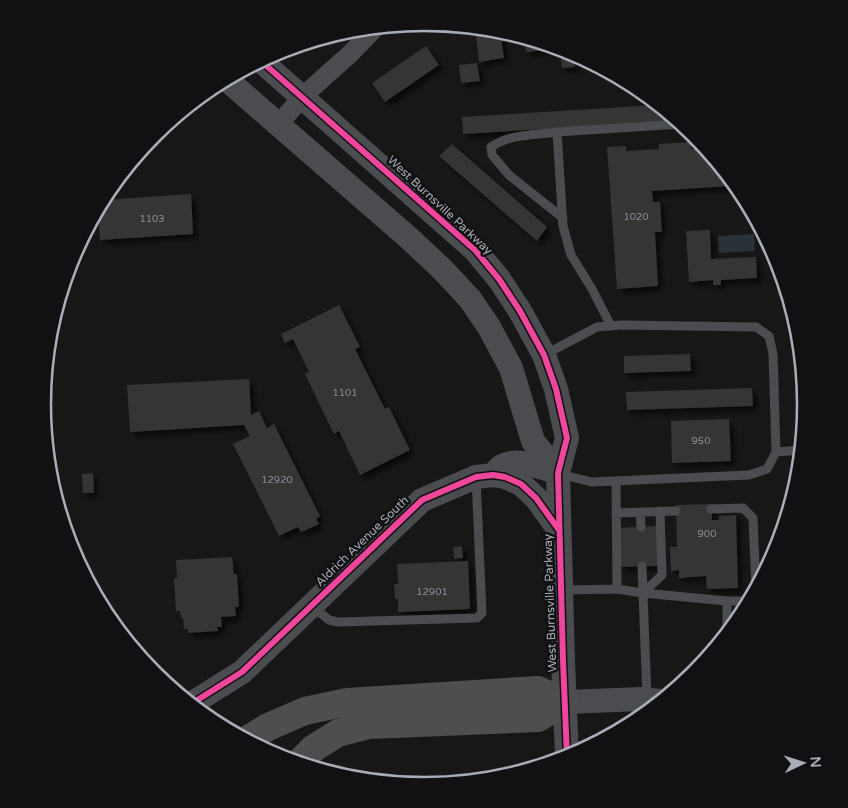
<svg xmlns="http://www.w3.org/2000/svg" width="848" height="808" viewBox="0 0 848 808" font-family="'Varela Round',sans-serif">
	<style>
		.water { fill: #2a3239 }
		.building { fill: #353536; filter: url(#shadow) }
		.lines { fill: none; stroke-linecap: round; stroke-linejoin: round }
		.service { stroke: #4b4c50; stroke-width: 9 }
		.minor { stroke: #4b4c50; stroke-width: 19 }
		.tertiary { stroke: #4b4c50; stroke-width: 24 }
		.motorway { stroke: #4e4e51; stroke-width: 28 }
		.cycleway-casing { stroke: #111113; stroke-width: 9 }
		.cycleway { stroke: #ed469a; stroke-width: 6 }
		.labels { text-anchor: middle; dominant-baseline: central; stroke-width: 5; stroke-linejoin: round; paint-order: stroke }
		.number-label { font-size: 10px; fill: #8b8f98 }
		.street-label { font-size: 12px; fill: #a8adb8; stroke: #111113 }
		.rim { fill: none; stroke: #a8adb8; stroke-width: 2.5 }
	</style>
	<defs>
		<filter id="shadow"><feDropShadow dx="4.5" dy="4.5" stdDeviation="2.5" flood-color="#0009"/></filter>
	</defs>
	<rect width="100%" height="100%" fill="#171717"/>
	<path class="water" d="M 754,234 L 755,251 L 719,253 L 718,236 Z"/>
	<path class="building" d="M 475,28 L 500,30 L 504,58 L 479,62 Z
		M 525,38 L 570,52 L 574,54 L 575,67 L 562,68 L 560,49 L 526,52 Z
		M 426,46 L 439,65 L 385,102 L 372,83 Z
		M 477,63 L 480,81 L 461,83 L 459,65 Z
		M 658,105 L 677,121 L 463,134 L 462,117 Z
		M 691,142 L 691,149 L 705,148 L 730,178 L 730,186 L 652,191 L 653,202 L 660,202 L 662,232 L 655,232 L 658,286 L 617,289 L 607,147 L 626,146 L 626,151 L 659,149 L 659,144 Z
		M 452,144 L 547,227 L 537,241 L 439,156 Z
		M 191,194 L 193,234 L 100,240 L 98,209 L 103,200 Z
		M 710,230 L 711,259 L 756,257 L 757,278 L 721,280 L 721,285 L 713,285 L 713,280 L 689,282 L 686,231 Z
		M 339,305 L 360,347 L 355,349 L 385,409 L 389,407 L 410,450 L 360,475 L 339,431 L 334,434 L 305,374 L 309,372 L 293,339 L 285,343 L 281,334 Z
		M 690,354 L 691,371 L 624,373 L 624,356 Z
		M 249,379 L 251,415 L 259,411 L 267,428 L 274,424 L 320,516 L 316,519 L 319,524 L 301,532 L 298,527 L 279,536 L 233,444 L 250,436 L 244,425 L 130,432 L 127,385 Z
		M 752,388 L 753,406 L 627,410 L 626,392 Z
		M 729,419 L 731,461 L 672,463 L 671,421 Z
		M 93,473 L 94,493 L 83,493 L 82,474 Z
		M 711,504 L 712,520 L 719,520 L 719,516 L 736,515 L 738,588 L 707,589 L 706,576 L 679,578 L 679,570 L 671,571 L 670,547 L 677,547 L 676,505 Z
		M 657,526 L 659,566 L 620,567 L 619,528 Z
		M 462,546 L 463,558 L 454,559 L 453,547 Z
		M 232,557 L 234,574 L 237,574 L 239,607 L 235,607 L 236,616 L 221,617 L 222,627 L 217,627 L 218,631 L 188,633 L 188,629 L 184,629 L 183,618 L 181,618 L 180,611 L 176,611 L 174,578 L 177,578 L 176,560 Z
		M 468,561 L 470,609 L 398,612 L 398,599 L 395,599 L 394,584 L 398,584 L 397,564 Z"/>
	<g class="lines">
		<path class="service" d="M 557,132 C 535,135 509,134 491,147 L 492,155 L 509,175 L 563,218
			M 611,326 L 592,289 L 571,255 L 563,226 L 557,132 L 681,124
			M 544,355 L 597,327 L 622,325 L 756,327 L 769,336 L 773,354 L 776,452
			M 559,474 L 592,482 L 749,475 L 767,469 L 776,452 L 801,450
			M 616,481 L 617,589
			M 711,509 L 743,508 L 753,518 L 756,589
			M 640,512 L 641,527
			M 616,513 L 676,511
			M 642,566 L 643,593
			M 563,590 L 617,589 L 643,593 L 647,700
			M 643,593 L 727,601 L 727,633
			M 643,593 L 662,575 L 660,511
			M 727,601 L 749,601
			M 313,607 L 329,620 L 338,622 L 477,618 L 482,613 L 476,478"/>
		<path class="minor" d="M 279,124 L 303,96 L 350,54 L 376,27"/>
		<path class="tertiary" d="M 261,61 L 475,250 L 499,279 L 520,311 L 544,355 L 556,389 L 567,438 L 558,473 L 563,660 L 567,757
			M 226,79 L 410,239 L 443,270 L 470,299 L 489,327 L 511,368 L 533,441 L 558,473
			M 493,475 C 496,472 499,468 502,466 C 518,457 542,468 558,473
			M 565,702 L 642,699 L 660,701
			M 191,704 L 242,672 L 422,500 L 476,477 L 493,475 L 505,477 L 521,484 L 536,498 L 559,530"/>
		<path class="motorway" d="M 247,740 L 268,727 L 305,711 L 347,702 L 538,690 L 565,702
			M 299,763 L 314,748 L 338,733 L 369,725 L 538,718 L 565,702"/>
		<defs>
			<path id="cycleway" d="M 261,61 L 475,250 L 499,279 L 520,311 L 544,355 L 556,389 L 567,438 L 558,473 L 563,660 L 567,757
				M 191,704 L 242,672 L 422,500 L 476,477 L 493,475 L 505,477 L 521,484 L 536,498 L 559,530"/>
		</defs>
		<use href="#cycleway" class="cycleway-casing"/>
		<use href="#cycleway" class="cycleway"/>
	</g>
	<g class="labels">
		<g class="number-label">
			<text x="636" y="217">1020</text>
			<text x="152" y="219">1103</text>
			<text x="345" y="393">1101</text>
			<text x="701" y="441">950</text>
			<text x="277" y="480">12920</text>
			<text x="707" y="534">900</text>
			<text x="432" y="592">12901</text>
		</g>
		<g class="street-label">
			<text transform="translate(440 205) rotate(43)">West Burnsville Parkway</text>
			<text transform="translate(362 541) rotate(-44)">Aldrich Avenue South</text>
			<text transform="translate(550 603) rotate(-92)">West Burnsville Parkway</text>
		</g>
	</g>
	<path d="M0 0H848V808H0ZM51 404a373 373 0 1 1 746 0a373 373 0 1 1-746 0Z" fill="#111113" fill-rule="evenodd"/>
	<path class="rim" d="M51 404a373 373 0 1 1 746 0a373 373 0 1 1-746 0Z"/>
	<g transform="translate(803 763) rotate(86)" stroke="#111113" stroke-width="4" paint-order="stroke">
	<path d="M0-4L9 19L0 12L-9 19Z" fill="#a8adb8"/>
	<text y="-8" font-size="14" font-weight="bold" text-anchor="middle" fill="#a8adb8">N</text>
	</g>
</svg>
